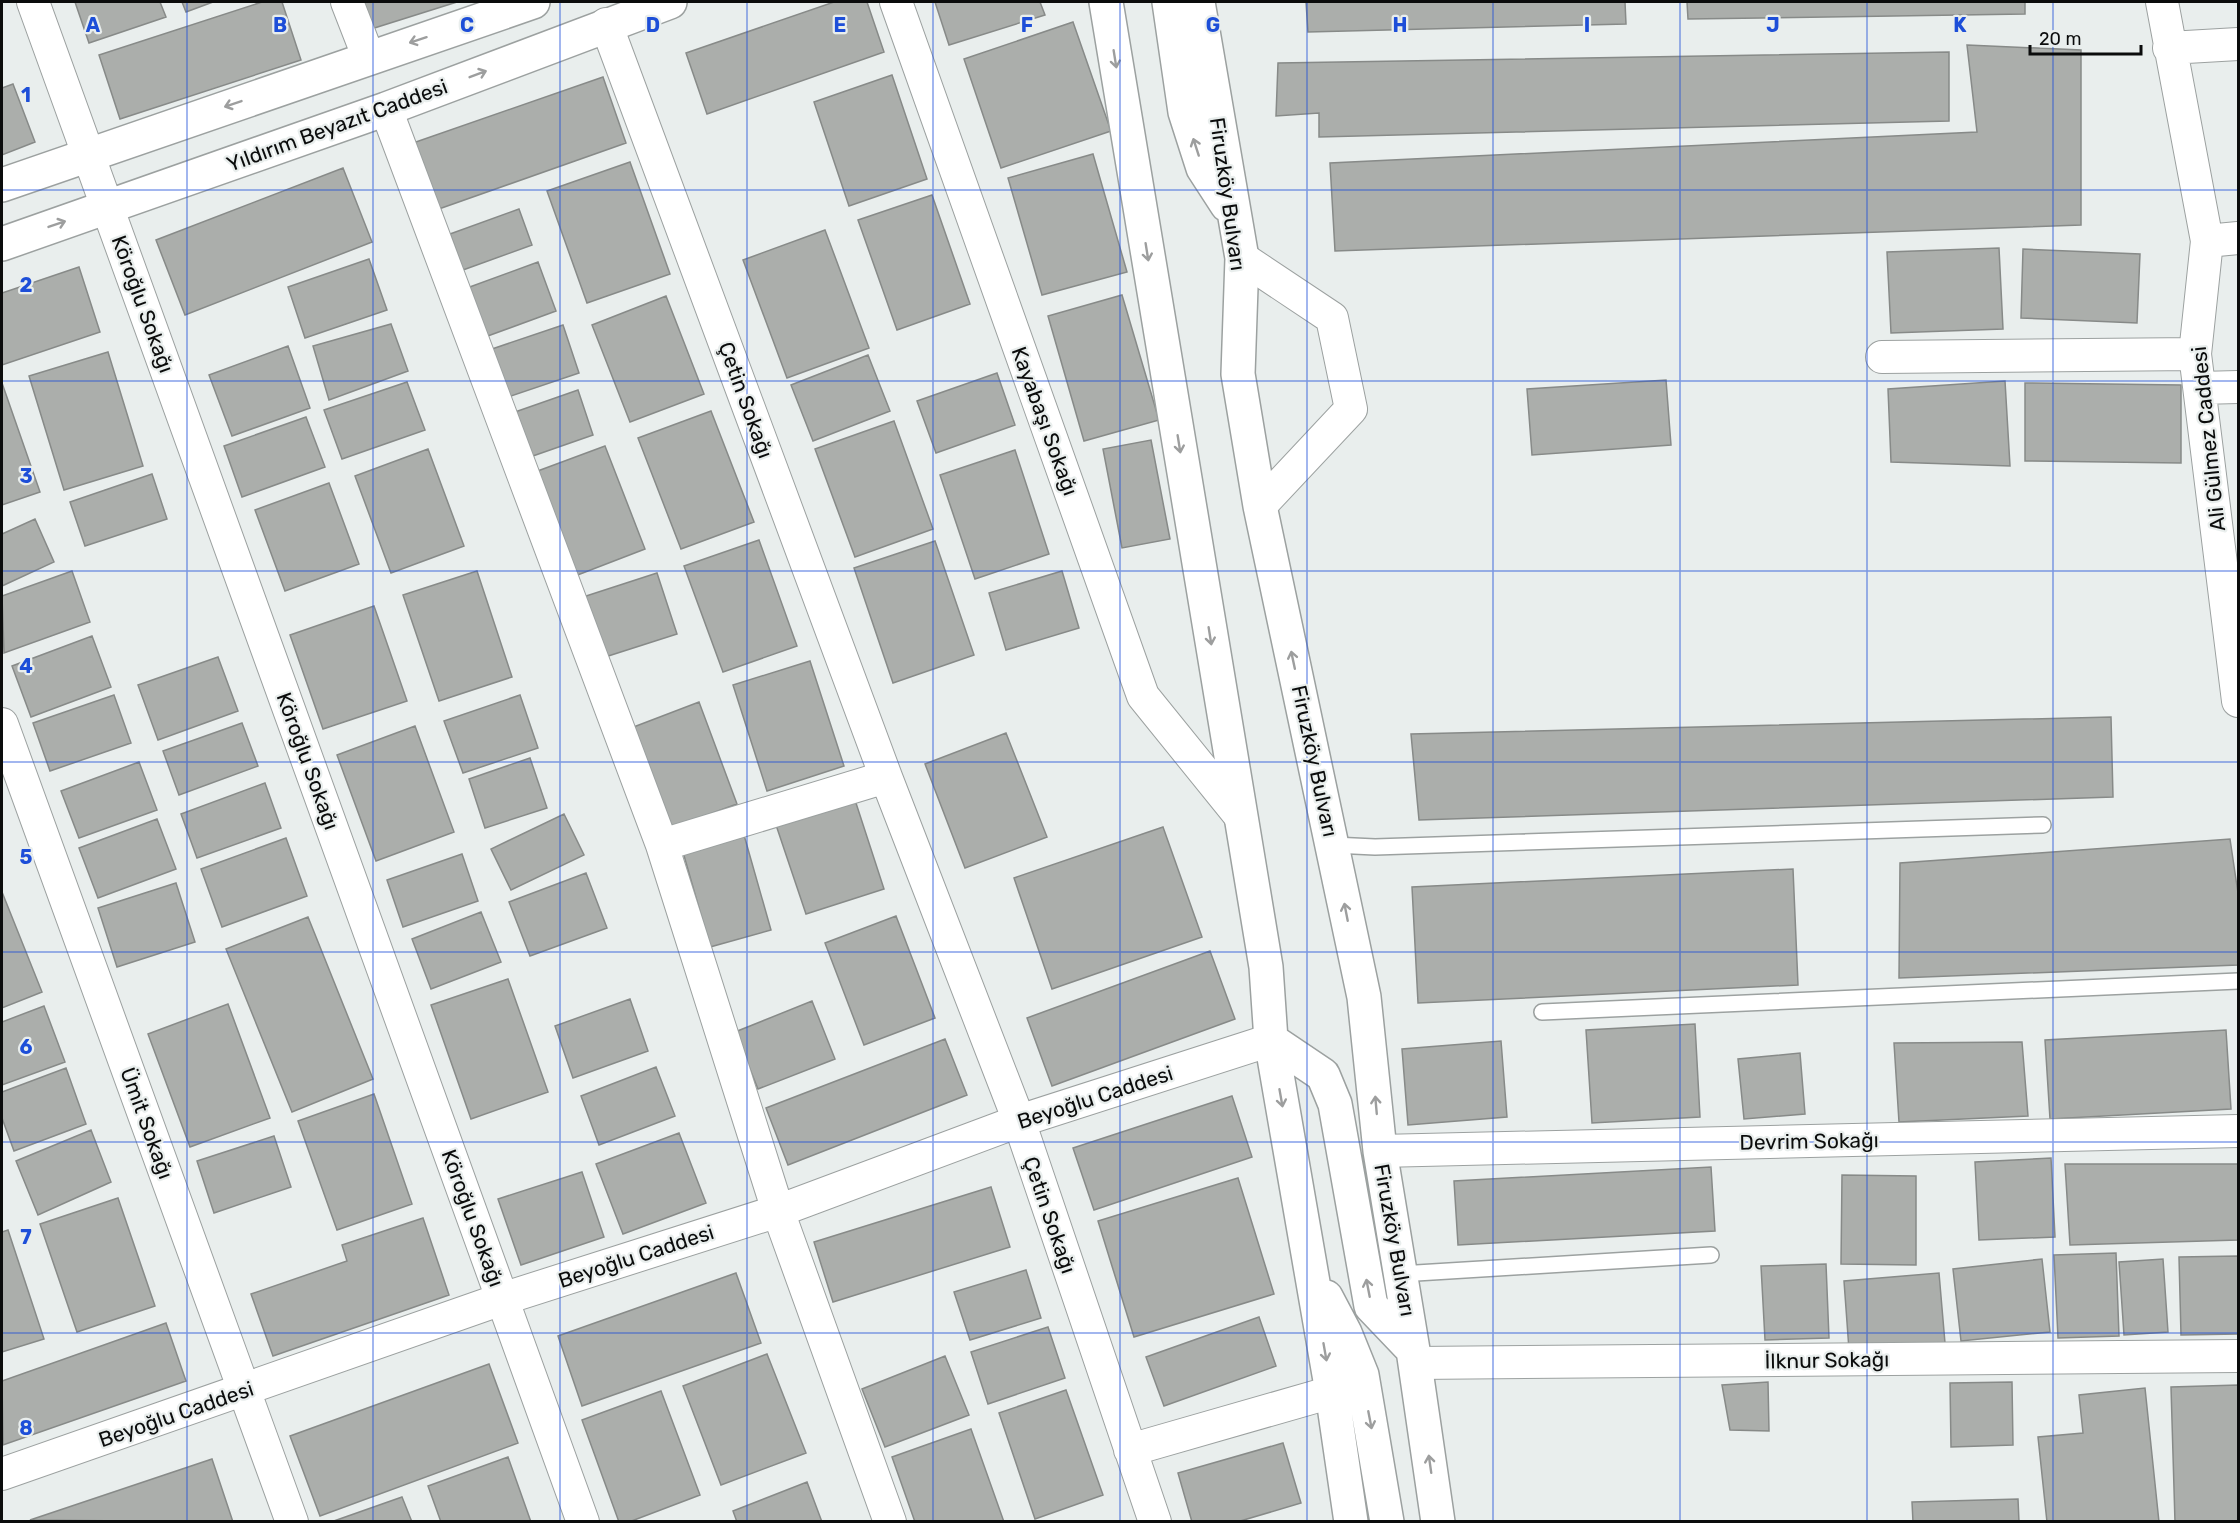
<svg xmlns="http://www.w3.org/2000/svg" width="2240" height="1523" viewBox="0 0 2240 1523" font-family="Rubik,sans-serif">
	<style>
		.building { fill: #abaeab; stroke: #878a88; stroke-width: 1.5 }
		.lines { fill: none; stroke-linecap: round; stroke-linejoin: round }
		.lane-casing { stroke: #9ca1a0; stroke-width: 18 }
		.street-casing { stroke: #9ca1a0; stroke-width: 34 }
		.primary-casing { stroke: #9ca1a0; stroke-width: 36 }
		.lane { stroke: #fff; stroke-width: 15 }
		.street { stroke: #fff; stroke-width: 32 }
		.primary { stroke: #fff; stroke-width: 33 }
		.oneway { stroke: #9d9e9e }
		.grid { fill: none; stroke: #1d4ed8; stroke-width: 1.5; stroke-opacity: 0.55 }
		.labels { text-anchor: middle; dominant-baseline: central; stroke-width: 4.5; stroke-linejoin: round; paint-order: stroke }
		.street-label { font-size: 21px; fill: #0b0c0c; stroke: #e9eeed }
		.grid-label { font-size: 20px; text-anchor: middle; font-weight: bold; fill: #1d4ed8; stroke: #e9eeed; stroke-width: 4.5; stroke-linejoin: round; paint-order: stroke }
	</style>
	<rect width="100%" height="100%" fill="#e9eeed"/>
	<path class="building" d="M 75,2 L 160,2 L 166,17 L 89,43 Z
		M 182,2 L 213,2 L 186,12 Z
		M 262,2 L 282,2 L 301,60 L 120,119 L 99,55 Z
		M 359,2 L 457,2 L 368,30 Z
		M 834,2 L 867,2 L 884,52 L 707,114 L 686,53 Z
		M 935,2 L 1040,2 L 1045,15 L 949,45 Z
		M 1306,2 L 1625,2 L 1626,24 L 1308,32 Z
		M 1687,2 L 2025,2 L 2025,14 L 1688,19 Z
		M 1073,22 L 1111,131 L 1001,168 L 964,59 Z
		M 1967,45 L 2081,50 L 2081,225 L 1335,251 L 1330,163 L 1977,132 Z
		M 1949,52 L 1949,121 L 1319,137 L 1319,113 L 1276,116 L 1278,63 Z
		M 892,75 L 927,179 L 849,206 L 814,102 Z
		M 603,77 L 626,143 L 436,210 L 413,143 Z
		M 13,84 L 35,142 L 2,155 L 2,88 Z
		M 1093,154 L 1127,272 L 1042,295 L 1008,178 Z
		M 630,162 L 670,274 L 587,303 L 547,191 Z
		M 343,168 L 372,242 L 185,315 L 156,240 Z
		M 932,195 L 970,304 L 897,330 L 858,220 Z
		M 519,209 L 532,245 L 463,270 L 450,234 Z
		M 825,230 L 869,348 L 787,378 L 743,260 Z
		M 1999,248 L 2003,329 L 1891,333 L 1887,252 Z
		M 2023,249 L 2140,254 L 2137,323 L 2021,318 Z
		M 369,259 L 387,310 L 305,338 L 288,287 Z
		M 538,262 L 556,311 L 485,337 L 467,288 Z
		M 79,267 L 100,332 L 2,365 L 2,293 Z
		M 1122,295 L 1159,420 L 1084,441 L 1048,316 Z
		M 666,296 L 704,394 L 630,422 L 592,325 Z
		M 391,324 L 408,371 L 329,400 L 313,346 Z
		M 563,325 L 579,373 L 505,398 L 489,350 Z
		M 288,346 L 310,408 L 232,436 L 209,375 Z
		M 108,352 L 143,466 L 64,490 L 29,376 Z
		M 868,355 L 890,411 L 813,441 L 791,385 Z
		M 997,373 L 1015,425 L 936,453 L 917,401 Z
		M 1666,380 L 1671,445 L 1532,455 L 1527,389 Z
		M 2005,381 L 2010,466 L 1891,462 L 1888,389 Z
		M 407,382 L 425,430 L 342,459 L 324,410 Z
		M 2,383 L 40,492 L 2,505 Z
		M 2025,383 L 2181,385 L 2181,463 L 2025,461 Z
		M 578,390 L 593,435 L 530,457 L 515,412 Z
		M 711,411 L 754,522 L 681,549 L 638,438 Z
		M 306,417 L 325,467 L 242,497 L 224,446 Z
		M 894,421 L 933,529 L 855,557 L 815,449 Z
		M 1151,440 L 1170,539 L 1122,548 L 1103,449 Z
		M 605,446 L 645,549 L 575,576 L 535,472 Z
		M 428,449 L 464,546 L 391,573 L 355,476 Z
		M 1015,450 L 1049,554 L 975,579 L 940,475 Z
		M 152,474 L 167,519 L 85,546 L 70,502 Z
		M 329,483 L 359,564 L 285,591 L 255,510 Z
		M 35,519 L 54,562 L 2,586 L 2,534 Z
		M 759,540 L 797,646 L 723,672 L 684,566 Z
		M 935,541 L 974,655 L 893,683 L 854,568 Z
		M 72,571 L 90,622 L 4,653 L 2,596 Z
		M 477,571 L 512,677 L 439,701 L 403,595 Z
		M 1062,571 L 1079,628 L 1006,650 L 989,593 Z
		M 657,573 L 677,634 L 602,658 L 583,597 Z
		M 374,606 L 407,701 L 323,729 L 290,635 Z
		M 92,636 L 111,687 L 31,717 L 12,666 Z
		M 218,657 L 238,711 L 158,740 L 138,685 Z
		M 810,661 L 844,766 L 767,791 L 733,685 Z
		M 114,695 L 131,743 L 50,771 L 33,723 Z
		M 520,695 L 538,748 L 463,773 L 444,721 Z
		M 699,702 L 737,804 L 669,829 L 631,728 Z
		M 2111,717 L 2113,797 L 1419,820 L 1411,734 Z
		M 242,723 L 258,766 L 179,795 L 163,751 Z
		M 415,726 L 454,832 L 376,861 L 337,755 Z
		M 1006,733 L 1047,837 L 965,868 L 925,764 Z
		M 530,758 L 547,808 L 485,828 L 469,779 Z
		M 139,762 L 157,810 L 79,838 L 61,791 Z
		M 265,783 L 281,828 L 197,858 L 181,814 Z
		M 855,800 L 884,889 L 806,914 L 776,825 Z
		M 564,814 L 584,855 L 511,890 L 491,849 Z
		M 157,819 L 176,869 L 98,898 L 79,848 Z
		M 1163,827 L 1202,937 L 1052,989 L 1014,878 Z
		M 744,835 L 771,930 L 710,947 L 683,852 Z
		M 286,838 L 307,896 L 222,927 L 201,869 Z
		M 2230,839 L 2238,893 L 2238,965 L 1899,978 L 1900,863 Z
		M 462,854 L 478,901 L 403,927 L 387,880 Z
		M 1793,869 L 1798,985 L 1418,1003 L 1412,887 Z
		M 586,873 L 607,928 L 530,956 L 509,902 Z
		M 176,883 L 195,942 L 117,967 L 98,908 Z
		M 2,892 L 42,992 L 2,1008 Z
		M 481,912 L 501,962 L 431,989 L 412,939 Z
		M 896,916 L 935,1018 L 864,1045 L 825,943 Z
		M 308,917 L 373,1079 L 292,1112 L 226,949 Z
		M 1210,951 L 1235,1019 L 1052,1086 L 1027,1018 Z
		M 508,979 L 548,1092 L 471,1119 L 431,1005 Z
		M 630,999 L 648,1051 L 573,1078 L 555,1026 Z
		M 812,1001 L 835,1059 L 758,1089 L 735,1032 Z
		M 228,1004 L 270,1118 L 190,1147 L 148,1034 Z
		M 44,1006 L 65,1062 L 2,1085 L 2,1022 Z
		M 1695,1024 L 1700,1117 L 1592,1123 L 1586,1030 Z
		M 2226,1030 L 2231,1109 L 2050,1119 L 2045,1040 Z
		M 945,1039 L 967,1095 L 788,1165 L 766,1108 Z
		M 1501,1041 L 1507,1117 L 1408,1125 L 1402,1049 Z
		M 2022,1042 L 2028,1116 L 1899,1122 L 1894,1043 Z
		M 1800,1053 L 1805,1114 L 1744,1119 L 1738,1059 Z
		M 656,1067 L 675,1116 L 599,1145 L 581,1096 Z
		M 66,1068 L 86,1124 L 14,1151 L 2,1118 L 2,1092 Z
		M 374,1094 L 412,1204 L 337,1230 L 298,1121 Z
		M 1232,1096 L 1252,1157 L 1094,1210 L 1073,1148 Z
		M 91,1130 L 111,1182 L 38,1215 L 16,1161 Z
		M 679,1133 L 706,1203 L 623,1234 L 596,1164 Z
		M 274,1136 L 291,1187 L 214,1213 L 197,1161 Z
		M 2051,1158 L 2055,1237 L 1979,1240 L 1975,1162 Z
		M 2065,1164 L 2238,1164 L 2238,1240 L 2070,1245 Z
		M 1711,1167 L 1715,1231 L 1458,1245 L 1454,1181 Z
		M 582,1172 L 604,1237 L 521,1265 L 498,1199 Z
		M 1842,1175 L 1916,1176 L 1916,1265 L 1841,1264 Z
		M 1238,1178 L 1274,1294 L 1134,1337 L 1098,1221 Z
		M 991,1187 L 1010,1247 L 833,1302 L 814,1242 Z
		M 118,1198 L 155,1306 L 77,1332 L 40,1224 Z
		M 423,1218 L 449,1295 L 273,1356 L 251,1294 L 347,1261 L 342,1245 Z
		M 8,1230 L 44,1339 L 2,1352 L 2,1232 Z
		M 2116,1253 L 2119,1336 L 2058,1338 L 2054,1255 Z
		M 2238,1256 L 2238,1334 L 2181,1335 L 2179,1257 Z
		M 2042,1259 L 2050,1332 L 1961,1341 L 1953,1269 Z
		M 2163,1259 L 2168,1332 L 2124,1335 L 2119,1262 Z
		M 1826,1264 L 1829,1338 L 1765,1340 L 1761,1266 Z
		M 1026,1270 L 1041,1318 L 970,1340 L 954,1292 Z
		M 736,1273 L 761,1343 L 582,1406 L 558,1336 Z
		M 1939,1273 L 1945,1343 L 1849,1350 L 1844,1281 Z
		M 1259,1317 L 1276,1366 L 1164,1406 L 1146,1357 Z
		M 166,1323 L 186,1381 L 3,1445 L 2,1381 Z
		M 1048,1327 L 1065,1378 L 988,1404 L 971,1352 Z
		M 767,1354 L 806,1453 L 721,1485 L 683,1386 Z
		M 945,1356 L 969,1415 L 885,1447 L 862,1389 Z
		M 489,1364 L 518,1443 L 320,1516 L 290,1436 Z
		M 1768,1382 L 1769,1431 L 1730,1430 L 1722,1385 Z
		M 2012,1382 L 2013,1445 L 1951,1447 L 1950,1383 Z
		M 2238,1385 L 2238,1522 L 2175,1522 L 2171,1387 Z
		M 2145,1388 L 2159,1522 L 2047,1522 L 2038,1437 L 2083,1433 L 2079,1395 Z
		M 1066,1390 L 1103,1495 L 1035,1519 L 999,1413 Z
		M 661,1391 L 700,1495 L 629,1522 L 619,1522 L 582,1420 Z
		M 971,1429 L 1004,1522 L 915,1522 L 892,1457 Z
		M 1283,1443 L 1301,1503 L 1237,1522 L 1192,1522 L 1178,1473 Z
		M 508,1457 L 531,1522 L 441,1522 L 428,1486 Z
		M 212,1459 L 233,1522 L 30,1520 Z
		M 807,1482 L 822,1522 L 737,1522 L 733,1511 Z
		M 402,1497 L 412,1522 L 331,1522 Z
		M 2018,1499 L 2019,1522 L 1913,1522 L 1912,1502 Z"/>
	<g class="lines">
		<defs>
			<path id="lane" d="M 1333,845 L 1375,847 L 2043,825
				M 1542,1012 L 2238,981
				M 1400,1274 L 1711,1255"/>
			<path id="street" d="M 33,2 L 583,1522
				M 347,2 L 368,56
				M 896,2 L 1143,696 L 1240,816
				M 2162,2 L 2207,241 L 2195,354 L 2238,701
				M 606,24 L 886,777 L 1019,1121 L 1155,1522
				M 2169,48 L 2238,44
				M 386,109 L 662,845 L 778,1211 L 890,1522
				M 2207,241 L 2238,238
				M 1242,258 L 1332,318 L 1351,409 L 1260,506
				M 1882,357 L 2195,354
				M 2200,388 L 2238,387
				M 2,724 L 292,1522
				M 662,845 L 886,777
				M 1380,1151 L 2238,1131
				M 1415,1363 L 2238,1356
				M 1130,1450 L 1332,1392
				M 2,1474 L 502,1299 L 778,1211 L 1019,1121 L 1271,1040"/>
			<path id="primary" d="M 1106,2 L 1266,967 L 1271,1040 L 1332,1392 L 1351,1522
				M 1169,2 L 1185,112 L 1203,168 L 1227,205
				M 1198,2 L 1242,258 L 1238,374 L 1260,506 L 1364,997 L 1380,1151 L 1413,1350 L 1438,1522
				M 2,185 L 533,2
				M 2,244 L 386,109 L 670,2
				M 1271,1040 L 1323,1075 L 1335,1104 L 1371,1306 L 1413,1350
				M 1326,1297 L 1345,1333 L 1362,1375 L 1387,1522"/>
		</defs>
		<use href="#lane" class="lane-casing"/>
		<use href="#street" class="street-casing"/>
		<use href="#primary" class="primary-casing"/>
		<use href="#lane" class="lane"/>
		<use href="#street" class="street"/>
		<use href="#primary" class="primary"/>
	</g>
	<defs><path id="oneway-shaft" d="M-6 0H5M1.5-3L5.5 0L1.5 3" fill="none" stroke-width="1.6" stroke-linecap="round" stroke-linejoin="round" transform="scale(1.5)"/></defs>
	<g class="oneway">
		<use href="#oneway-shaft" transform="translate(418 40) rotate(162)"/>
		<use href="#oneway-shaft" transform="translate(1115 59) rotate(81)"/>
		<use href="#oneway-shaft" transform="translate(478 74) rotate(-21)"/>
		<use href="#oneway-shaft" transform="translate(233 104) rotate(161)"/>
		<use href="#oneway-shaft" transform="translate(1196 147) rotate(-108)"/>
		<use href="#oneway-shaft" transform="translate(57 224) rotate(-19)"/>
		<use href="#oneway-shaft" transform="translate(1147 252) rotate(81)"/>
		<use href="#oneway-shaft" transform="translate(1179 444) rotate(81)"/>
		<use href="#oneway-shaft" transform="translate(1210 636) rotate(81)"/>
		<use href="#oneway-shaft" transform="translate(1293 660) rotate(-102)"/>
		<use href="#oneway-shaft" transform="translate(1346 912) rotate(-101)"/>
		<use href="#oneway-shaft" transform="translate(1281 1098) rotate(80)"/>
		<use href="#oneway-shaft" transform="translate(1376 1105) rotate(-95)"/>
		<use href="#oneway-shaft" transform="translate(1368 1288) rotate(-101)"/>
		<use href="#oneway-shaft" transform="translate(1325 1352) rotate(80)"/>
		<use href="#oneway-shaft" transform="translate(1370 1420) rotate(79)"/>
		<use href="#oneway-shaft" transform="translate(1430 1464) rotate(-98)"/>
	</g>
	<path class="grid" d="M 187,2 L 187,1522M 373,2 L 373,1522M 560,2 L 560,1522M 747,2 L 747,1522M 933,2 L 933,1522M 1120,2 L 1120,1522M 1307,2 L 1307,1522M 1493,2 L 1493,1522M 1680,2 L 1680,1522M 1867,2 L 1867,1522M 2053,2 L 2053,1522M 2,190 L 2238,190M 2,381 L 2238,381M 2,571 L 2238,571M 2,762 L 2238,762M 2,952 L 2238,952M 2,1142 L 2238,1142M 2,1333 L 2238,1333"/>
	<g class="labels">
		<g class="street-label">
			<text transform="translate(337 125) rotate(-20)">Yıldırım Beyazıt Caddesi</text>
			<text transform="translate(1228 194) rotate(82)">Firuzköy Bulvarı</text>
			<text transform="translate(143 304) rotate(70)">Köroğlu Sokağı</text>
			<text transform="translate(746 400) rotate(70)">Çetin Sokağı</text>
			<text transform="translate(1045 421) rotate(70)">Kayabaşı Sokağı</text>
			<text transform="translate(2208 439) rotate(-96)">Ali Gülmez Caddesi</text>
			<text transform="translate(308 761) rotate(70)">Köroğlu Sokağı</text>
			<text transform="translate(1315 761) rotate(78)">Firuzköy Bulvarı</text>
			<text transform="translate(1095 1097) rotate(-18)">Beyoğlu Caddesi</text>
			<text transform="translate(147 1123) rotate(70)">Ümit Sokağı</text>
			<text transform="translate(1809 1141) rotate(-1)">Devrim Sokağı</text>
			<text transform="translate(1050 1215) rotate(71)">Çetin Sokağı</text>
			<text transform="translate(473 1218) rotate(70)">Köroğlu Sokağı</text>
			<text transform="translate(1395 1240) rotate(80)">Firuzköy Bulvarı</text>
			<text transform="translate(636 1256) rotate(-18)">Beyoğlu Caddesi</text>
			<text transform="translate(1827 1360) rotate(-1)">İlknur Sokağı</text>
			<text transform="translate(176 1414) rotate(-19)">Beyoğlu Caddesi</text>
		</g>
	</g>
	<g class="grid-label">
		<text x="93" y="32">A</text>
		<text x="280" y="32">B</text>
		<text x="467" y="32">C</text>
		<text x="653" y="32">D</text>
		<text x="840" y="32">E</text>
		<text x="1027" y="32">F</text>
		<text x="1213" y="32">G</text>
		<text x="1400" y="32">H</text>
		<text x="1587" y="32">I</text>
		<text x="1773" y="32">J</text>
		<text x="1960" y="32">K</text>
		<text x="26" y="102">1</text>
		<text x="26" y="292">2</text>
		<text x="26" y="483">3</text>
		<text x="26" y="673">4</text>
		<text x="26" y="864">5</text>
		<text x="26" y="1054">6</text>
		<text x="26" y="1244">7</text>
		<text x="26" y="1435">8</text>
	</g>
	<rect width="2240" height="1523" fill="none" stroke="#0b0c0c" stroke-width="6"/>
	<path d="M2030 45v9h111v-9" fill="none" stroke="#0b0c0c" stroke-width="3"/>
	<text x="2039" y="45" font-size="18" fill="#0b0c0c" stroke="#e9eeed" stroke-width="4.5" paint-order="stroke">20 m</text>
</svg>
